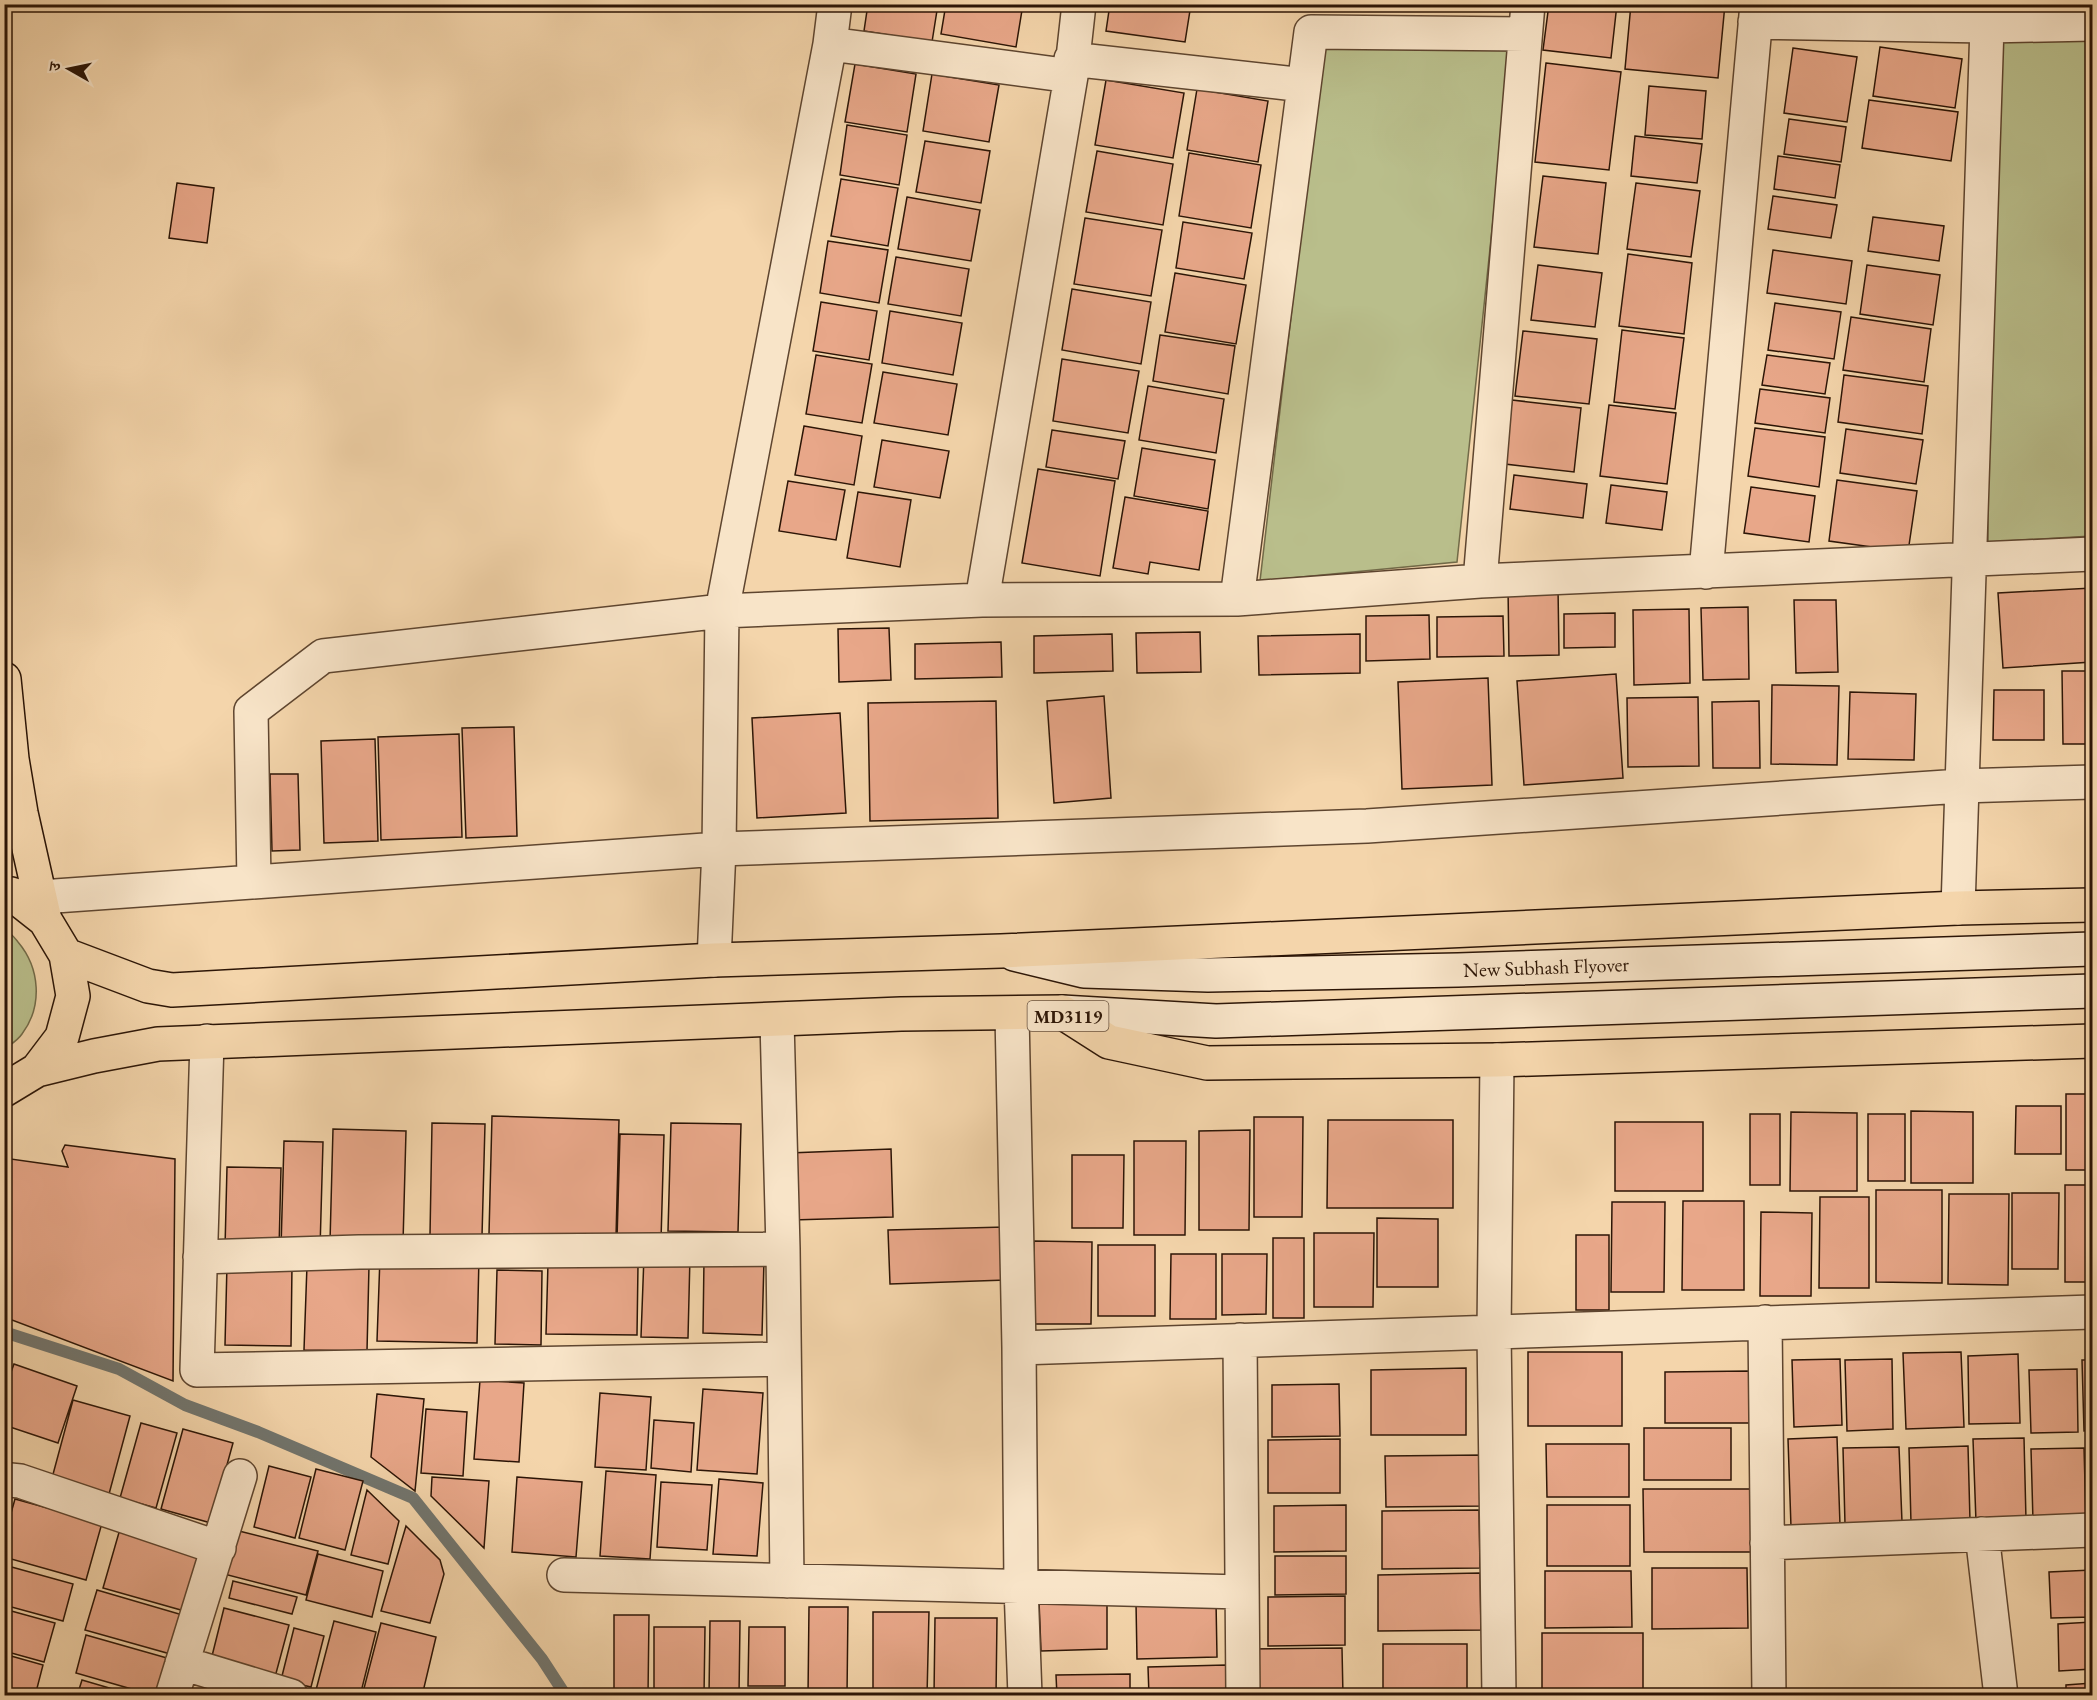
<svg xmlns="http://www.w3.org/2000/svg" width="2097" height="1700" viewBox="0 0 2097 1700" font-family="'EB Garamond','Noto Serif Devanagari',serif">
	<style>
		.green { fill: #b9be8b; stroke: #726a48; stroke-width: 1.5 }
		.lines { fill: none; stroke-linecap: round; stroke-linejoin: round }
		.stream { stroke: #72766f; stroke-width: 12 }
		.building { fill: #e8a789; stroke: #2c1506; stroke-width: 1.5 }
		.minor-casing { stroke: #5e452f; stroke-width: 36 }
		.secondary-casing { stroke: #2c1506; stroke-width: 36 }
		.primary-casing { stroke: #2c1506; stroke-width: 36 }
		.minor { stroke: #f8e4c8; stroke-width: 33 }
		.secondary { stroke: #f8e4c8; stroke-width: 33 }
		.primary { stroke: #f4d5ab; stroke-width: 33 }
		.labels { text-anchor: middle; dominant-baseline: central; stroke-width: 4.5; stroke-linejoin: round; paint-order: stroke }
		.shield { fill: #f8e4c8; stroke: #695340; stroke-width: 1.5 }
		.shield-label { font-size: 18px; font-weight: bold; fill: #2c1506 }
		.street-label { font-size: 20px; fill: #2c1506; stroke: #f8e4c8 }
	</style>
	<rect width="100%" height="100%" fill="#f4d5ab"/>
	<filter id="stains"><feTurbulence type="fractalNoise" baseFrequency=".00333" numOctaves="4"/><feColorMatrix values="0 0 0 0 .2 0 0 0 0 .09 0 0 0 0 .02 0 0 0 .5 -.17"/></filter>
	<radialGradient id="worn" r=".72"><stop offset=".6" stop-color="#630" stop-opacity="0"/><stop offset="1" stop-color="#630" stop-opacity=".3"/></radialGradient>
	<path class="green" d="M 2092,39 L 2092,536 L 1988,542 L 1986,41 Z
		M 1323,43 L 1511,49 L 1457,562 L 1260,581 Z
		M 5,929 C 11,933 14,937 18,942 C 40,968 43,1006 22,1034 C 18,1040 10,1045 5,1049 Z"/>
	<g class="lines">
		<path class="stream" d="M 4,1332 L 119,1369 L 185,1405 L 258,1432 L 413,1498 L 542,1659 L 566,1696"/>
	</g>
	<path class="building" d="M 868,4 L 938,4 L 932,42 L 864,31 Z
		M 946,4 L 1023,4 L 1016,47 L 941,34 Z
		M 1110,4 L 1191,4 L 1185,42 L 1106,31 Z
		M 1549,4 L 1617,4 L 1611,58 L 1543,50 Z
		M 1631,4 L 1725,4 L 1718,78 L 1625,69 Z
		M 1880,47 L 1962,59 L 1955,108 L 1873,96 Z
		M 1793,48 L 1857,57 L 1847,122 L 1784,113 Z
		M 1546,63 L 1621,72 L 1609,170 L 1535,162 Z
		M 855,64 L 916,74 L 907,132 L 845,122 Z
		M 932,74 L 999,85 L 989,142 L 923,131 Z
		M 1106,80 L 1184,93 L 1173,158 L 1095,145 Z
		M 1649,86 L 1706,91 L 1702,139 L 1645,135 Z
		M 1197,89 L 1268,101 L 1258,162 L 1187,150 Z
		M 1869,100 L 1958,112 L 1951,161 L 1862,148 Z
		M 1789,119 L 1846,127 L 1841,162 L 1784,154 Z
		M 847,125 L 907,135 L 899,185 L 840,175 Z
		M 1635,136 L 1702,144 L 1697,183 L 1631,176 Z
		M 925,141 L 990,151 L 981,203 L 916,192 Z
		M 1097,151 L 1173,164 L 1163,225 L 1086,212 Z
		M 1189,153 L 1261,165 L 1251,228 L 1179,216 Z
		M 1778,156 L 1840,165 L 1835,198 L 1774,189 Z
		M 1543,176 L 1606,183 L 1598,254 L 1534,247 Z
		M 841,179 L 898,188 L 888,246 L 831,236 Z
		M 177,183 L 214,188 L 207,243 L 169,238 Z
		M 1636,183 L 1700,191 L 1691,257 L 1627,249 Z
		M 1773,196 L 1837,205 L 1831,238 L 1768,229 Z
		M 907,197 L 980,210 L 971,261 L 898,249 Z
		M 1873,217 L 1944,226 L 1939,261 L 1868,251 Z
		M 1085,218 L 1162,230 L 1151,296 L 1074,284 Z
		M 1183,222 L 1252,233 L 1244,279 L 1176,268 Z
		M 828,241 L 888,250 L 879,303 L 820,293 Z
		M 1773,250 L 1852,261 L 1846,304 L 1767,293 Z
		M 1628,254 L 1692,263 L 1684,334 L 1619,326 Z
		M 896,257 L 969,269 L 961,316 L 888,304 Z
		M 1538,265 L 1602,273 L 1595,327 L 1531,320 Z
		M 1867,265 L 1940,275 L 1933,325 L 1860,314 Z
		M 1175,273 L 1246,285 L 1236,344 L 1165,332 Z
		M 1072,289 L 1151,302 L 1141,364 L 1062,350 Z
		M 821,302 L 877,311 L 869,360 L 813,351 Z
		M 1775,303 L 1841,312 L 1834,359 L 1768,350 Z
		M 890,311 L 962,323 L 953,375 L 882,363 Z
		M 1851,317 L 1931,329 L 1924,382 L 1843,370 Z
		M 1622,330 L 1684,338 L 1675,409 L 1614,402 Z
		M 1523,331 L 1597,339 L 1589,404 L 1515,396 Z
		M 1160,335 L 1235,346 L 1228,394 L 1153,381 Z
		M 816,355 L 872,364 L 862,423 L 806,414 Z
		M 1767,355 L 1830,363 L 1825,394 L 1762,385 Z
		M 1062,359 L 1139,371 L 1128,433 L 1053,421 Z
		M 883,372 L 957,384 L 948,435 L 874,423 Z
		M 1844,375 L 1928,386 L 1922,434 L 1838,422 Z
		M 1148,386 L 1224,399 L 1216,453 L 1139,440 Z
		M 1760,389 L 1830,398 L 1825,433 L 1755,423 Z
		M 1512,400 L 1581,408 L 1574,472 L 1505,464 Z
		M 1609,405 L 1676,413 L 1667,484 L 1600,476 Z
		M 804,426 L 862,436 L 854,485 L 795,475 Z
		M 1755,428 L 1825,437 L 1819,487 L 1748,476 Z
		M 1846,429 L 1923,440 L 1916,484 L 1840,473 Z
		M 1052,430 L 1125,441 L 1118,479 L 1046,467 Z
		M 882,440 L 949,451 L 940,498 L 874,487 Z
		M 1142,448 L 1215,460 L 1208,509 L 1134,496 Z
		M 1038,469 L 1115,481 L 1100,576 L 1022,563 Z
		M 1514,475 L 1587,484 L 1583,518 L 1510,509 Z
		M 1837,480 L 1917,491 L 1908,552 L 1829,541 Z
		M 788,481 L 845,490 L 836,540 L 779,531 Z
		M 1611,485 L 1667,492 L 1662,530 L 1606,523 Z
		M 1751,487 L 1815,496 L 1809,542 L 1744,533 Z
		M 858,492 L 911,500 L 900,567 L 847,558 Z
		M 1125,497 L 1208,511 L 1199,570 L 1150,562 L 1148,574 L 1113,568 Z
		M 1558,587 L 1559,655 L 1509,656 L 1508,588 Z
		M 2092,588 L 2092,662 L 2003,668 L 1998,593 Z
		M 1794,600 L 1836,600 L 1838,672 L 1796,673 Z
		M 1748,607 L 1749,679 L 1703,680 L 1701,608 Z
		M 1689,609 L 1690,683 L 1634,685 L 1633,610 Z
		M 1615,613 L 1615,647 L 1564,648 L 1564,614 Z
		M 1429,615 L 1430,659 L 1366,661 L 1366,616 Z
		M 1503,616 L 1504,656 L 1437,657 L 1437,617 Z
		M 889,628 L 891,680 L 839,682 L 838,629 Z
		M 1200,632 L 1201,672 L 1137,673 L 1136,633 Z
		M 1112,634 L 1113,671 L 1034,673 L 1034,636 Z
		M 1360,634 L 1360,673 L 1259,675 L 1258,636 Z
		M 1001,642 L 1002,677 L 915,679 L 915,644 Z
		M 2062,671 L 2092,671 L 2092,744 L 2063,744 Z
		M 1616,674 L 1623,778 L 1524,785 L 1517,681 Z
		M 1488,678 L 1492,785 L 1402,789 L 1398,682 Z
		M 1772,685 L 1839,686 L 1837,765 L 1771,764 Z
		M 1994,690 L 2044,690 L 2044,740 L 1993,740 Z
		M 1850,692 L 1916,694 L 1914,760 L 1848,759 Z
		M 1104,696 L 1111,798 L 1054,803 L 1047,701 Z
		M 1698,697 L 1699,766 L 1628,767 L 1627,698 Z
		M 996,701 L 998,818 L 870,821 L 868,703 Z
		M 1759,701 L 1760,768 L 1713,768 L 1712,702 Z
		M 840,713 L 846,813 L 757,818 L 752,718 Z
		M 514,727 L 517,836 L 466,838 L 462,728 Z
		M 459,734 L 462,837 L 381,840 L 378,737 Z
		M 375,739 L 378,841 L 324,843 L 321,741 Z
		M 270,774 L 298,774 L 300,850 L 272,851 Z
		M 2066,1094 L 2092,1094 L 2092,1170 L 2066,1170 Z
		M 2016,1106 L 2061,1106 L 2061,1154 L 2015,1154 Z
		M 1911,1111 L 1973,1112 L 1973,1183 L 1911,1183 Z
		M 1791,1112 L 1857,1113 L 1857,1191 L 1790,1191 Z
		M 1750,1114 L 1780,1114 L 1780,1185 L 1750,1185 Z
		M 1868,1114 L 1905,1114 L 1905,1181 L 1868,1181 Z
		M 492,1116 L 619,1120 L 616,1237 L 489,1234 Z
		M 1254,1117 L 1303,1117 L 1302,1217 L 1254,1217 Z
		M 1328,1120 L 1453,1120 L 1453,1208 L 1327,1208 Z
		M 1615,1122 L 1703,1122 L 1703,1191 L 1615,1191 Z
		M 432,1123 L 485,1124 L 482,1236 L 430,1235 Z
		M 671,1123 L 741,1124 L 738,1232 L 668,1231 Z
		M 333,1129 L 406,1131 L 403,1243 L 330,1242 Z
		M 1250,1130 L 1249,1230 L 1199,1230 L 1199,1131 Z
		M 620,1134 L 664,1135 L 661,1240 L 617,1239 Z
		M 284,1141 L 323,1142 L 320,1249 L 281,1248 Z
		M 1134,1141 L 1186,1141 L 1185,1235 L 1134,1235 Z
		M 65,1145 L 175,1159 L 173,1381 L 4,1317 L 4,1158 L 68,1167 L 62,1151 Z
		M 891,1149 L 893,1217 L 792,1220 L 789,1153 Z
		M 1072,1155 L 1124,1155 L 1123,1228 L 1072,1228 Z
		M 227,1167 L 281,1168 L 279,1249 L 225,1248 Z
		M 2065,1185 L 2092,1185 L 2092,1282 L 2065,1282 Z
		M 1876,1190 L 1942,1190 L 1942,1283 L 1876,1282 Z
		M 2012,1193 L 2059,1193 L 2058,1269 L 2012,1269 Z
		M 1949,1194 L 2009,1194 L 2008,1285 L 1948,1284 Z
		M 1820,1197 L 1869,1197 L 1869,1288 L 1819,1288 Z
		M 1683,1201 L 1744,1201 L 1744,1290 L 1682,1290 Z
		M 1612,1202 L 1665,1202 L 1664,1292 L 1611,1292 Z
		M 1761,1212 L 1812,1213 L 1811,1296 L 1760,1296 Z
		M 1377,1218 L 1438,1219 L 1438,1287 L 1377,1287 Z
		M 1005,1227 L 1006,1280 L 890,1284 L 888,1230 Z
		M 1314,1233 L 1374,1233 L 1373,1307 L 1314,1307 Z
		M 1576,1235 L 1609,1235 L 1609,1310 L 1576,1310 Z
		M 1273,1238 L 1304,1238 L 1304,1318 L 1273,1318 Z
		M 1034,1241 L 1092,1242 L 1091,1324 L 1033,1324 Z
		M 1098,1245 L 1155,1245 L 1155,1316 L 1098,1316 Z
		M 1171,1254 L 1216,1254 L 1216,1319 L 1170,1319 Z
		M 1222,1254 L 1267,1254 L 1266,1314 L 1222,1315 Z
		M 644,1256 L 690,1256 L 688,1338 L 641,1337 Z
		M 380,1257 L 479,1258 L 477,1343 L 377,1341 Z
		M 704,1259 L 764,1260 L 762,1335 L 703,1333 Z
		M 548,1263 L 638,1265 L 637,1335 L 546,1334 Z
		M 227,1264 L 292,1265 L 291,1346 L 225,1345 Z
		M 307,1265 L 369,1266 L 367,1351 L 304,1350 Z
		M 497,1270 L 542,1271 L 541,1345 L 495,1344 Z
		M 1528,1352 L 1622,1352 L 1622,1426 L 1528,1426 Z
		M 1961,1352 L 1964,1427 L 1906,1429 L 1903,1353 Z
		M 2018,1354 L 2020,1423 L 1969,1424 L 1968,1356 Z
		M 1840,1359 L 1842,1425 L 1794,1427 L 1792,1360 Z
		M 1892,1359 L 1893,1429 L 1847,1431 L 1845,1360 Z
		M 2082,1360 L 2092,1360 L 2092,1430 L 2084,1431 Z
		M 14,1364 L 77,1386 L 58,1443 L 4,1425 L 4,1391 Z
		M 1466,1368 L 1466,1435 L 1371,1435 L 1371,1370 Z
		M 2077,1369 L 2078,1432 L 2031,1433 L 2029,1370 Z
		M 1750,1371 L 1750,1423 L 1665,1423 L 1665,1372 Z
		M 480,1380 L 524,1383 L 519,1462 L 474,1459 Z
		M 1339,1384 L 1340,1436 L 1272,1437 L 1272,1385 Z
		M 703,1389 L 763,1393 L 757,1474 L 697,1470 Z
		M 600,1393 L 651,1397 L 646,1470 L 595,1467 Z
		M 377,1394 L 424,1399 L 415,1491 L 371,1457 Z
		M 73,1400 L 130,1416 L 109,1494 L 52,1478 Z
		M 426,1409 L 467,1412 L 463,1476 L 421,1473 Z
		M 654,1420 L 694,1423 L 691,1472 L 651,1468 Z
		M 141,1423 L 177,1433 L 156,1508 L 120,1498 Z
		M 1644,1428 L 1731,1428 L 1731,1480 L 1644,1480 Z
		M 183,1429 L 233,1443 L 211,1523 L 161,1509 Z
		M 1837,1437 L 1840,1525 L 1791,1527 L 1788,1439 Z
		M 2024,1438 L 2026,1520 L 1976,1522 L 1973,1439 Z
		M 1340,1439 L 1340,1493 L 1268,1493 L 1268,1440 Z
		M 1546,1444 L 1629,1444 L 1629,1497 L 1547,1497 Z
		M 2089,1444 L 2092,1444 L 2092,1514 L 2091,1514 Z
		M 1968,1446 L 1970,1521 L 1911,1523 L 1909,1448 Z
		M 1899,1447 L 1902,1522 L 1845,1524 L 1843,1448 Z
		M 2084,1448 L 2086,1520 L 2033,1521 L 2031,1449 Z
		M 1484,1455 L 1484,1506 L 1386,1507 L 1385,1456 Z
		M 269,1466 L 311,1477 L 295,1538 L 254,1527 Z
		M 316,1469 L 363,1481 L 345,1550 L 299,1538 Z
		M 606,1471 L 656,1475 L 650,1559 L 600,1556 Z
		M 432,1477 L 489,1481 L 484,1548 L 431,1496 Z
		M 517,1477 L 582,1482 L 576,1557 L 512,1552 Z
		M 719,1479 L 763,1483 L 757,1556 L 713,1554 Z
		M 661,1482 L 712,1485 L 707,1550 L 657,1547 Z
		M 1643,1489 L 1751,1489 L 1752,1552 L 1644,1552 Z
		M 367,1490 L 399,1521 L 388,1564 L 351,1555 Z
		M 15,1499 L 102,1523 L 86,1580 L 4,1557 L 4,1538 Z
		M 1346,1505 L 1346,1551 L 1274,1552 L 1274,1506 Z
		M 1547,1505 L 1630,1505 L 1630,1566 L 1547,1566 Z
		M 1479,1510 L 1480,1568 L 1382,1569 L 1382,1511 Z
		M 406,1526 L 440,1560 L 444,1574 L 430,1623 L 381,1611 Z
		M 120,1529 L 205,1552 L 188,1612 L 103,1588 Z
		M 235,1530 L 318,1551 L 306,1595 L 224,1574 Z
		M 318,1554 L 383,1571 L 372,1617 L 306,1600 Z
		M 1275,1556 L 1346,1556 L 1346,1594 L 1275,1595 Z
		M 8,1566 L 73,1584 L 63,1621 L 4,1605 L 4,1578 Z
		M 1652,1568 L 1747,1568 L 1748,1628 L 1652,1629 Z
		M 2092,1570 L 2092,1617 L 2051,1618 L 2049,1572 Z
		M 1545,1571 L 1631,1571 L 1632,1627 L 1545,1628 Z
		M 1480,1573 L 1481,1630 L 1378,1631 L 1378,1575 Z
		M 233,1581 L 297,1597 L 292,1614 L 229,1598 Z
		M 97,1590 L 186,1616 L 174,1655 L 85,1630 Z
		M 1345,1596 L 1345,1645 L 1268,1646 L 1268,1597 Z
		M 1107,1599 L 1107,1649 L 1041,1651 L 1039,1601 Z
		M 1216,1601 L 1217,1657 L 1137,1659 L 1136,1603 Z
		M 809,1607 L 848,1607 L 847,1696 L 808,1696 Z
		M 224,1608 L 289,1625 L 275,1677 L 211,1660 Z
		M 4,1609 L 55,1623 L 44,1662 L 4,1651 Z
		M 873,1612 L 929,1612 L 927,1696 L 873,1696 Z
		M 614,1615 L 649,1615 L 648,1696 L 614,1696 Z
		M 935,1618 L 997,1618 L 996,1696 L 934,1696 Z
		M 334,1621 L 376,1632 L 360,1696 L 340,1696 L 316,1690 Z
		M 710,1621 L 740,1621 L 739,1696 L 709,1696 Z
		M 2092,1622 L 2092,1669 L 2059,1671 L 2058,1624 Z
		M 381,1623 L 436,1637 L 422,1696 L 362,1696 Z
		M 654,1627 L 705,1627 L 704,1696 L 654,1696 Z
		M 749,1627 L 785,1627 L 785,1686 L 748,1686 Z
		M 294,1628 L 324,1636 L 311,1687 L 281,1680 Z
		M 1542,1633 L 1643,1633 L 1643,1694 L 1542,1694 Z
		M 86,1635 L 174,1660 L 156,1696 L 76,1673 Z
		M 1383,1644 L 1467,1644 L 1467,1691 L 1383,1692 Z
		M 1342,1648 L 1343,1696 L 1251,1696 L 1250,1649 Z
		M 4,1654 L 43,1665 L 35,1696 L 4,1696 Z
		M 1226,1665 L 1226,1696 L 1149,1696 L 1148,1667 Z
		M 1130,1674 L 1130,1696 L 1057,1696 L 1056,1675 Z
		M 82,1680 L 130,1694 L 130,1696 L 77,1696 Z
		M 210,1683 L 251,1696 L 206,1696 Z
		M 2092,1683 L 2092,1696 L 2066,1696 L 2066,1685 Z"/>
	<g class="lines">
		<defs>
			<path id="minor" d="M 1755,22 L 1987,26 L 2092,24
				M 830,44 L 1071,76
				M 1071,59 L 1304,85
				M 1706,572 L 1757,4
				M 1480,581 L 1528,4
				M 1237,599 L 1311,32 L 1525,34
				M 982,600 L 1071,76 L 1079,4
				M 254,882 L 251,711 L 323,656 L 722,611 L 982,600 L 1237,599 L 1480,581 L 2092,554
				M 41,897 L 719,849 L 1367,826 L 1961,786 L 2092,782
				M 1958,908 L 1987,26
				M 714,960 L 719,849 L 722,611 L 830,44 L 835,4
				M 1012,1014 L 1019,1348 L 1021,1587 L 1025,1696
				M 777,1021 L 783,1249 L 787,1581
				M 207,1041 L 197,1370 L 784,1359
				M 1497,1060 L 1494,1332 L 1499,1696
				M 200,1257 L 359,1252 L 783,1249
				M 1765,1322 L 1769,1696
				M 1240,1340 L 1243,1696
				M 1019,1348 L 2092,1312
				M 4,1482 L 10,1480 L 20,1481 L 219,1548
				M 1982,1534 L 2001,1696
				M 1767,1543 L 2092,1530
				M 564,1575 L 1242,1592
				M 182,1663 L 291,1696
				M 172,1696 L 240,1476"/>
			<path id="secondary" d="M 1014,954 L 1084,971 L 1208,975 L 1458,970 L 2092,949
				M 1062,1012 L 1216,1021 L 2092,991"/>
			<path id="primary" d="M 4,679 L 12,759 L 21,813 L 45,920
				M 4,893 L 12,894 L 45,920 L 66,955 L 73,996 L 62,1037 L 37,1070 L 4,1090
				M 66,955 L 148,986 L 172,990 L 714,960 L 1001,951 L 1958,908 L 2092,905
				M 37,1070 L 94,1056 L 158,1044 L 901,1014 L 1062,1012 L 1109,1042 L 1207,1063 L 1497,1060 L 2092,1041"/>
		</defs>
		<use href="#minor" class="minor-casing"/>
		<use href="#secondary" class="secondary-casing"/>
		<use href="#primary" class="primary-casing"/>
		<use href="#minor" class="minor"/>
		<use href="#secondary" class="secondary"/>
		<use href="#primary" class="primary"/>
	</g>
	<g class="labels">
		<rect class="shield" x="1027.5" y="1001" width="81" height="30" rx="4.5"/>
		<g class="shield-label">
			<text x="1068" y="1016">MD3119</text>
		</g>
		<g class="street-label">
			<text transform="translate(1546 967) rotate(-2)">New Subhash Flyover</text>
		</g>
	</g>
	<rect width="2097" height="1700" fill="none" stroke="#f4d5ab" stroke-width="24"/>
	<rect x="6" y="6" width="2085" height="1688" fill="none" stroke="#2c1506" stroke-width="3"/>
	<rect x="12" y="12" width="2073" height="1676" fill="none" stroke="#2c1506" stroke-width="1.5"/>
	<g transform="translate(69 69) rotate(279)" stroke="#f8e4c8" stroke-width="4.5" paint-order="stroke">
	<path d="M0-4.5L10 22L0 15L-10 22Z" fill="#2c1506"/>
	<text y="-9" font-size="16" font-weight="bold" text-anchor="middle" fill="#2c1506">उ</text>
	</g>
	<rect width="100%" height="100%" filter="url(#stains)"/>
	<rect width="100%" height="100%" fill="url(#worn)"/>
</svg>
